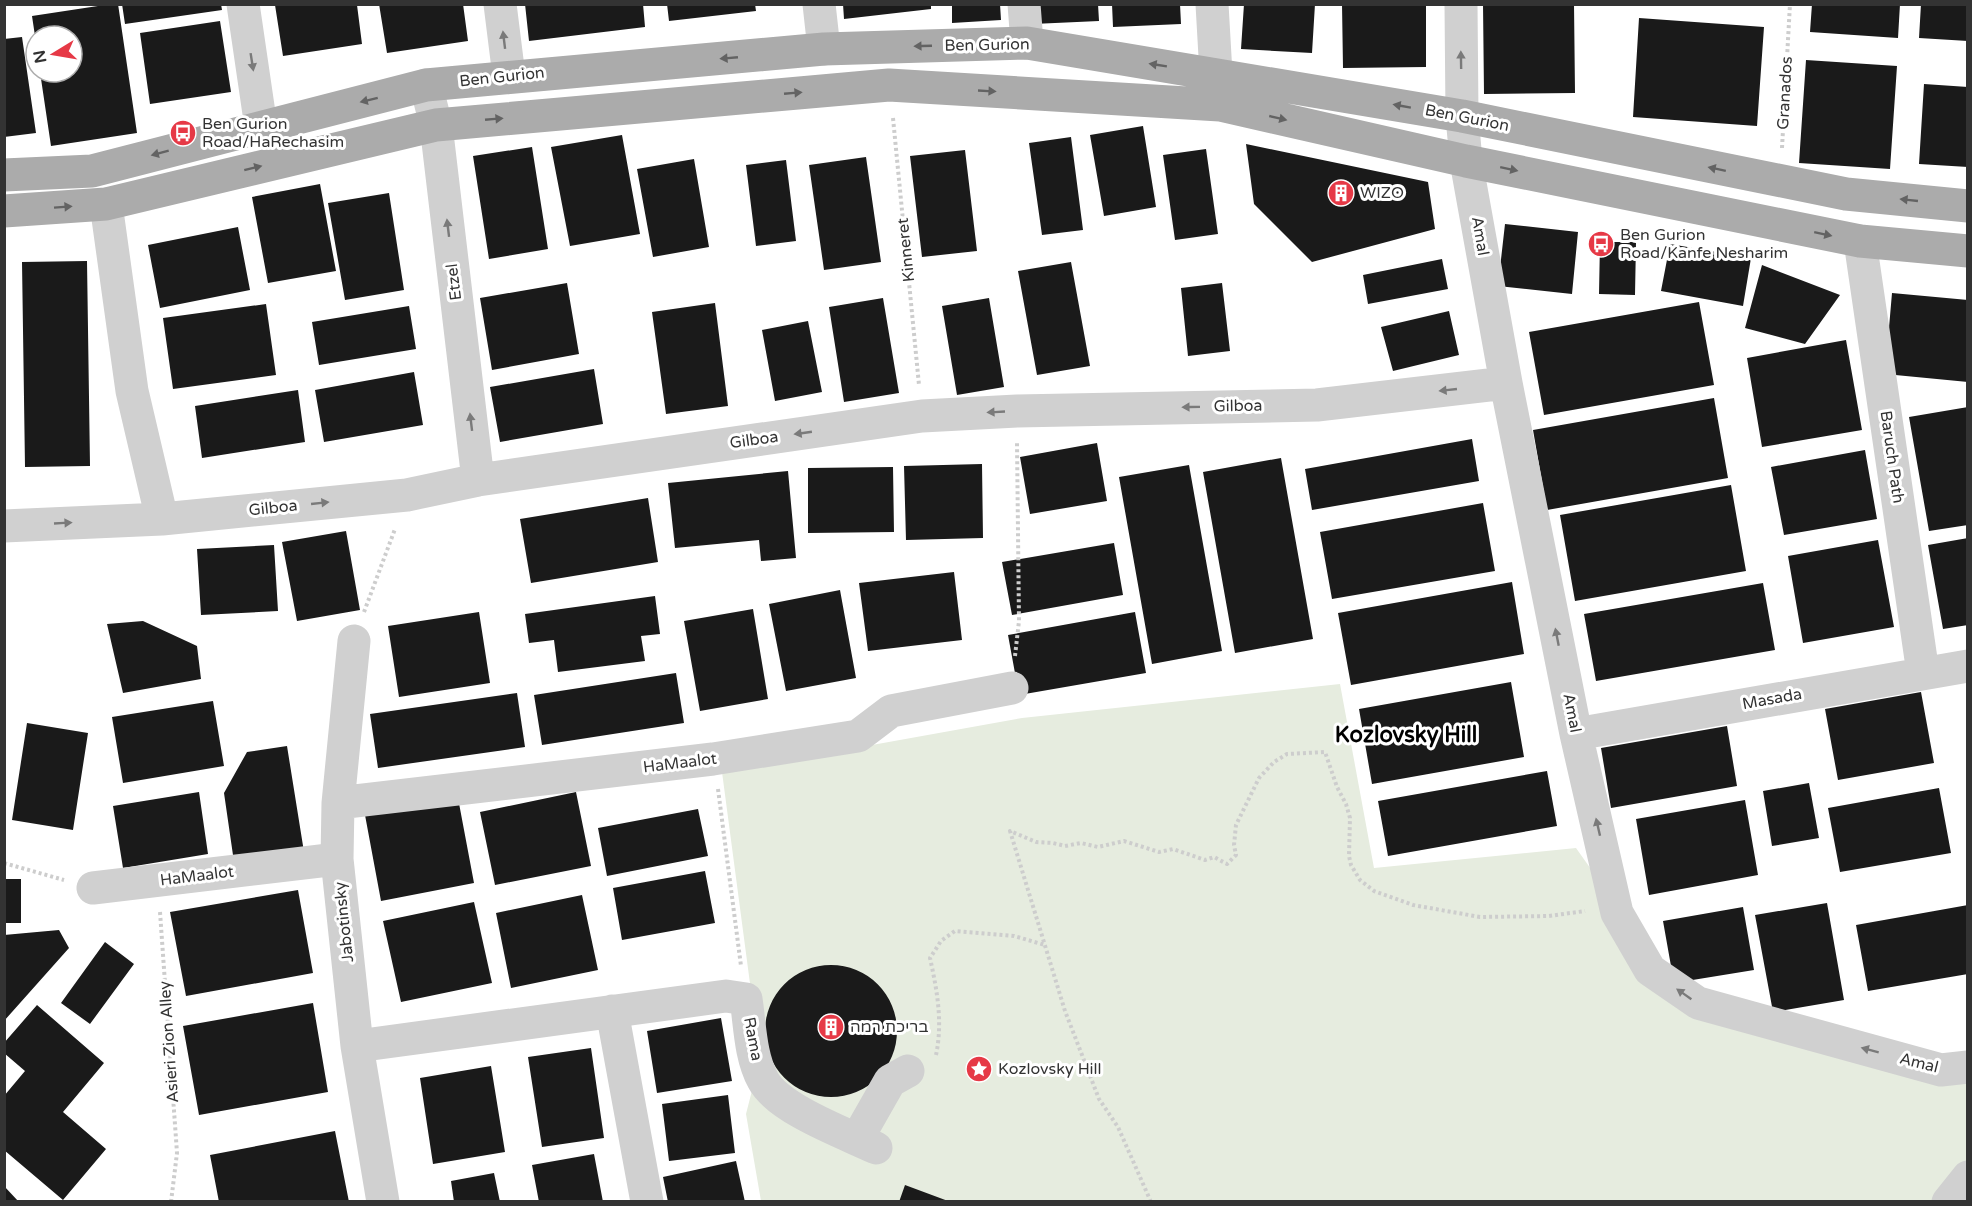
<svg xmlns="http://www.w3.org/2000/svg" width="1972" height="1206" viewBox="0 0 1972 1206" font-family="'Varela Round','Noto Sans Hebrew',sans-serif">
	<style>
		.green { fill: #e6ecdf }
		.building { fill: #1a1a1a }
		.lines { fill: none; stroke-linecap: round; stroke-linejoin: round }
		.path { stroke: #cdcdcd; stroke-width: 4; stroke-dasharray: 3 3; stroke-linecap: butt }
		.minor { stroke: #d0d0d0; stroke-width: 33 }
		.major { stroke: #ababab; stroke-width: 33 }
		.oneway { fill: #7a7a7a }
		.oneway2 { fill: #636363 }
		.labels { text-anchor: middle; dominant-baseline: central; stroke-width: 6; stroke-linejoin: round; paint-order: stroke }
		.street-label { font-size: 16px; fill: #333; stroke: #fff }
		.poi-label { font-size: 16px; fill: #333; stroke: #fff; text-anchor: start }
		.district-label { font-size: 22px; font-weight: bold; fill: #000; stroke: #fff }
	</style>
	<rect width="100%" height="100%" fill="#fff"/>
	<path class="green" d="M 1340,684 L 1374,868 L 1576,848 L 1615,903 L 1698,1003 L 1967,1067 L 1967,1177 L 1948,1202 L 761,1201 L 746,1114 L 760,1059 L 722,772 L 1022,718 Z"/>
	<path class="building" d="M 111,4 L 118,4 L 137,133 L 51,146 L 40,72 L 72,72 L 72,36 L 35,36 L 32,16 Z
		M 122,4 L 221,4 L 222,10 L 125,24 Z
		M 379,4 L 463,4 L 468,41 L 387,53 Z
		M 525,4 L 643,4 L 645,27 L 529,41 Z
		M 667,4 L 755,4 L 756,11 L 669,21 Z
		M 843,4 L 931,4 L 931,9 L 844,19 Z
		M 952,4 L 1000,4 L 1001,20 L 952,23 Z
		M 1032,4 L 1098,4 L 1099,21 L 1033,24 Z
		M 1112,4 L 1180,4 L 1181,24 L 1113,27 Z
		M 1244,4 L 1315,4 L 1312,53 L 1241,49 Z
		M 1342,4 L 1426,4 L 1426,67 L 1343,68 Z
		M 1483,4 L 1574,4 L 1575,93 L 1484,94 Z
		M 1812,4 L 1900,4 L 1898,38 L 1810,32 Z
		M 1921,4 L 1968,4 L 1968,41 L 1919,38 Z
		M 275,5 L 357,5 L 362,44 L 283,56 Z
		M 1639,18 L 1764,27 L 1757,126 L 1633,117 Z
		M 220,21 L 231,92 L 150,104 L 140,33 Z
		M 22,37 L 36,133 L 4,137 L 4,39 Z
		M 1806,60 L 1897,66 L 1890,169 L 1799,163 Z
		M 1924,84 L 1968,87 L 1968,167 L 1919,164 Z
		M 1143,126 L 1156,207 L 1104,216 L 1090,135 Z
		M 622,135 L 640,234 L 570,246 L 551,147 Z
		M 1071,137 L 1083,230 L 1042,235 L 1029,143 Z
		M 1246,144 L 1428,182 L 1435,229 L 1312,262 L 1254,204 Z
		M 532,147 L 548,249 L 489,259 L 473,156 Z
		M 1206,149 L 1218,234 L 1175,240 L 1163,155 Z
		M 965,150 L 977,251 L 922,257 L 910,156 Z
		M 866,157 L 881,262 L 824,270 L 809,165 Z
		M 694,159 L 709,247 L 653,257 L 637,169 Z
		M 786,160 L 796,241 L 756,246 L 746,165 Z
		M 320,184 L 336,271 L 268,283 L 252,197 Z
		M 389,193 L 404,290 L 345,300 L 328,203 Z
		M 1505,224 L 1578,232 L 1572,294 L 1498,286 Z
		M 238,227 L 250,290 L 160,308 L 148,245 Z
		M 1600,242 L 1636,242 L 1635,295 L 1599,294 Z
		M 1670,244 L 1751,258 L 1743,306 L 1661,291 Z
		M 1442,259 L 1448,289 L 1368,304 L 1363,275 Z
		M 87,261 L 90,466 L 25,467 L 22,262 Z
		M 1071,262 L 1090,366 L 1037,375 L 1018,271 Z
		M 1762,265 L 1840,295 L 1805,344 L 1745,328 Z
		M 567,283 L 579,354 L 492,370 L 480,298 Z
		M 1222,283 L 1230,351 L 1188,356 L 1181,288 Z
		M 1892,293 L 1968,300 L 1968,382 L 1885,374 Z
		M 883,298 L 899,393 L 844,402 L 829,307 Z
		M 989,298 L 1004,387 L 957,395 L 942,306 Z
		M 1699,302 L 1714,385 L 1544,415 L 1529,332 Z
		M 715,303 L 728,406 L 666,414 L 652,312 Z
		M 266,304 L 276,375 L 173,389 L 163,318 Z
		M 409,306 L 416,349 L 319,365 L 312,322 Z
		M 1449,311 L 1459,355 L 1393,371 L 1381,327 Z
		M 808,321 L 822,392 L 775,401 L 762,330 Z
		M 1846,340 L 1862,430 L 1762,447 L 1747,358 Z
		M 594,369 L 603,424 L 500,442 L 490,387 Z
		M 414,372 L 423,425 L 324,442 L 315,390 Z
		M 298,390 L 305,442 L 202,458 L 195,406 Z
		M 1714,398 L 1728,478 L 1547,510 L 1533,430 Z
		M 1968,407 L 1968,525 L 1929,531 L 1909,417 Z
		M 1472,439 L 1479,481 L 1312,510 L 1305,469 Z
		M 1097,443 L 1107,501 L 1030,514 L 1020,457 Z
		M 1865,450 L 1877,519 L 1784,535 L 1771,467 Z
		M 1281,458 L 1313,639 L 1235,653 L 1203,472 Z
		M 982,464 L 983,538 L 906,540 L 904,466 Z
		M 1189,465 L 1222,651 L 1152,664 L 1119,477 Z
		M 893,467 L 894,532 L 808,533 L 808,468 Z
		M 788,471 L 796,558 L 761,561 L 759,540 L 675,548 L 668,483 Z
		M 1731,485 L 1746,571 L 1575,601 L 1560,515 Z
		M 648,498 L 658,562 L 531,583 L 520,519 Z
		M 1483,503 L 1495,571 L 1332,599 L 1320,532 Z
		M 346,531 L 360,610 L 297,621 L 282,542 Z
		M 1968,538 L 1968,625 L 1943,629 L 1928,545 Z
		M 1878,540 L 1894,627 L 1803,643 L 1788,556 Z
		M 1114,543 L 1123,595 L 1012,615 L 1002,562 Z
		M 274,545 L 278,611 L 201,615 L 197,549 Z
		M 954,572 L 962,640 L 868,651 L 859,583 Z
		M 1512,582 L 1524,654 L 1351,685 L 1338,613 Z
		M 1763,583 L 1775,650 L 1596,681 L 1584,614 Z
		M 840,590 L 856,678 L 786,691 L 769,604 Z
		M 655,596 L 660,634 L 641,636 L 645,661 L 558,672 L 554,640 L 529,643 L 525,614 Z
		M 753,609 L 768,699 L 700,711 L 684,621 Z
		M 479,612 L 490,683 L 399,697 L 388,626 Z
		M 1135,612 L 1146,673 L 1019,695 L 1008,635 Z
		M 143,621 L 197,646 L 201,679 L 123,693 L 107,624 Z
		M 676,673 L 684,723 L 542,745 L 534,695 Z
		M 1511,682 L 1524,757 L 1372,784 L 1359,709 Z
		M 1921,692 L 1934,763 L 1838,780 L 1825,709 Z
		M 517,693 L 525,747 L 378,768 L 370,714 Z
		M 213,701 L 224,766 L 123,783 L 112,717 Z
		M 27,723 L 88,733 L 73,830 L 12,820 Z
		M 1727,726 L 1737,786 L 1611,808 L 1601,748 Z
		M 287,746 L 304,852 L 234,862 L 224,793 L 247,752 Z
		M 1547,771 L 1557,826 L 1388,856 L 1378,801 Z
		M 1809,783 L 1819,838 L 1772,846 L 1763,791 Z
		M 1939,788 L 1951,853 L 1840,872 L 1828,808 Z
		M 199,792 L 208,854 L 123,868 L 113,806 Z
		M 576,792 L 591,866 L 495,885 L 480,812 Z
		M 458,798 L 474,883 L 381,901 L 365,815 Z
		M 1745,800 L 1758,875 L 1649,895 L 1636,819 Z
		M 698,809 L 708,856 L 607,876 L 598,828 Z
		M 705,871 L 715,923 L 622,940 L 613,888 Z
		M 4,879 L 21,879 L 21,923 L 4,923 Z
		M 298,890 L 313,973 L 186,996 L 170,912 Z
		M 582,895 L 598,970 L 511,988 L 496,913 Z
		M 474,902 L 492,983 L 401,1002 L 383,921 Z
		M 1827,903 L 1844,1000 L 1773,1012 L 1755,915 Z
		M 1968,905 L 1968,974 L 1868,991 L 1856,925 Z
		M 1743,907 L 1754,970 L 1674,983 L 1663,921 Z
		M 59,930 L 69,948 L 4,1021 L 4,935 Z
		M 105,942 L 134,964 L 90,1024 L 61,1003 Z
		M765 1031a66 66 0 1 1 132 0a66 66 0 1 1-132 0Z
		M 313,1003 L 328,1092 L 199,1115 L 183,1026 Z
		M 37,1005 L 104,1063 L 63,1112 L 106,1149 L 63,1200 L 4,1150 L 4,1096 L 25,1071 L 4,1053 L 4,1043 Z
		M 721,1018 L 732,1081 L 657,1093 L 647,1031 Z
		M 591,1048 L 604,1138 L 542,1147 L 528,1057 Z
		M 491,1066 L 505,1152 L 433,1164 L 420,1078 Z
		M 728,1095 L 735,1153 L 669,1161 L 662,1104 Z
		M 335,1131 L 349,1202 L 219,1202 L 210,1155 Z
		M 594,1154 L 603,1202 L 539,1202 L 532,1165 Z
		M 736,1161 L 745,1202 L 668,1202 L 663,1177 Z
		M 494,1173 L 500,1202 L 454,1202 L 451,1181 Z
		M 905,1185 L 948,1201 L 948,1202 L 899,1202 Z
		M 4,1186 L 19,1202 L 4,1202 Z"/>
	<g class="lines">
		<path class="path" d="M 893,118 L 919,385
			M 1782,148 L 1790,4
			M 364,612 L 395,529
			M 1015,656 L 1019,621 L 1017,442
			M 718,789 L 741,966
			M 4,863 L 64,880
			M 160,912 L 177,1153 L 171,1202
			M 936,1055 C 943,1022 937,990 930,958 L 941,941 L 955,931 L 1014,936 L 1045,945
			M 1151,1202 L 1118,1127 L 1099,1099 L 1065,1011 L 1010,831 L 1036,842 L 1053,843 L 1065,846 L 1081,843 L 1098,847 L 1124,841 L 1159,852 L 1173,849 L 1205,860 L 1214,857 L 1227,864 L 1236,855 L 1234,845 L 1236,825 L 1259,778 L 1274,762 L 1287,754 L 1325,752 L 1337,787 L 1346,804 L 1350,818 L 1349,856 L 1351,865 L 1360,880 L 1374,891 L 1413,905 L 1480,917 L 1549,916 L 1585,911"/>
		<path class="minor" d="M 243,4 L 261,127
			M 500,4 L 509,76
			M 819,4 L 824,49
			M 1024,4 L 1027,43
			M 1212,4 L 1216,74 L 1220,101
			M 1461,4 L 1462,116 L 1466,161 L 1506,383 L 1576,734 L 1617,913 L 1650,970 L 1698,1003 L 1941,1070 L 1968,1067
			M 426,85 L 436,125 L 478,480
			M 106,204 L 132,391 L 162,519
			M 1860,241 L 1923,673
			M 4,526 L 162,519 L 407,495 L 478,480 L 922,416 L 1017,411 L 1317,405 L 1506,383
			M 354,641 L 338,803 L 337,859 L 357,1046 L 383,1202
			M 1576,734 L 1968,666
			M 338,803 L 713,759 L 858,736 L 891,711 L 1012,688
			M 93,888 L 337,859
			M 612,1011 L 647,1202
			M 357,1046 L 726,996 L 746,999 C 750,1025 750,1056 763,1080 C 778,1109 847,1134 876,1148
			M 857,1139 L 890,1081 L 908,1071
			M 1948,1202 L 1968,1177"/>
		<path class="major" d="M 4,175 L 92,171 L 426,85 L 824,49 L 1027,43 L 1462,116 L 1846,194 L 1968,206
			M 4,211 L 106,204 L 436,125 L 889,85 L 1220,105 L 1466,161 L 1860,241 L 1968,251"/>
	</g>
	<defs><path id="oneway-solid" d="M-6-.8H1V-3.2L6.5 0L1 3.2V.8H-6Z" transform="scale(1.5)"/></defs>
	<g class="oneway">
		<use href="#oneway-solid" transform="translate(504 40) rotate(-97)"/>
		<use href="#oneway-solid" transform="translate(1461 60) rotate(-91)"/>
		<use href="#oneway-solid" transform="translate(252 62) rotate(81)"/>
		<use href="#oneway-solid" transform="translate(448 228) rotate(-97)"/>
		<use href="#oneway-solid" transform="translate(1448 390) rotate(174)"/>
		<use href="#oneway-solid" transform="translate(1191 407) rotate(179)"/>
		<use href="#oneway-solid" transform="translate(996 412) rotate(177)"/>
		<use href="#oneway-solid" transform="translate(471 422) rotate(-97)"/>
		<use href="#oneway-solid" transform="translate(803 433) rotate(172)"/>
		<use href="#oneway-solid" transform="translate(320 503) rotate(-6)"/>
		<use href="#oneway-solid" transform="translate(63 523) rotate(-3)"/>
		<use href="#oneway-solid" transform="translate(1557 637) rotate(-101)"/>
		<use href="#oneway-solid" transform="translate(1598 827) rotate(-103)"/>
		<use href="#oneway-solid" transform="translate(1684 994) rotate(-145)"/>
		<use href="#oneway-solid" transform="translate(1870 1050) rotate(-165)"/>
	</g>
	<g class="oneway2">
		<use href="#oneway-solid" transform="translate(923 46) rotate(178)"/>
		<use href="#oneway-solid" transform="translate(729 58) rotate(175)"/>
		<use href="#oneway-solid" transform="translate(1158 65) rotate(-171)"/>
		<use href="#oneway-solid" transform="translate(987 91) rotate(3)"/>
		<use href="#oneway-solid" transform="translate(793 93) rotate(-5)"/>
		<use href="#oneway-solid" transform="translate(369 100) rotate(166)"/>
		<use href="#oneway-solid" transform="translate(1402 106) rotate(-170)"/>
		<use href="#oneway-solid" transform="translate(1278 118) rotate(13)"/>
		<use href="#oneway-solid" transform="translate(494 119) rotate(-5)"/>
		<use href="#oneway-solid" transform="translate(160 153) rotate(165)"/>
		<use href="#oneway-solid" transform="translate(253 168) rotate(-14)"/>
		<use href="#oneway-solid" transform="translate(1509 169) rotate(12)"/>
		<use href="#oneway-solid" transform="translate(1717 169) rotate(-168)"/>
		<use href="#oneway-solid" transform="translate(1909 200) rotate(-174)"/>
		<use href="#oneway-solid" transform="translate(63 207) rotate(-4)"/>
		<use href="#oneway-solid" transform="translate(1823 234) rotate(12)"/>
	</g>
	<defs>
		<symbol id="bus-disc" viewBox="-11 -11 22 22"><circle r="9.5" fill="#e63946" stroke="#fff"/><path d="M-5-6H5V4H4V6H2V4H-2V6H-4V4H-5ZM-3.5-4V0h7V-4ZM-3.5 1.2v1.5H-2V1.2ZM2 1.2v1.5H3.5V1.2Z" fill="#fff"/></symbol>
		<symbol id="building-disc" viewBox="-11 -11 22 22"><circle r="9.5" fill="#e63946" stroke="#fff"/><path d="M-4-6H4V6H1V3H-1V6H-4ZM-2.5-4.3h1.7v1.8h-1.7ZM.8-4.3h1.7v1.8H.8ZM-2.5-1h1.7V.8h-1.7ZM.8-1h1.7V.8H.8Z" fill="#fff"/></symbol>
		<symbol id="sight-disc" viewBox="-11 -11 22 22"><circle r="9.5" fill="#e63946" stroke="#fff"/><path d="M0-6L1.8-2.2L6-1.7L2.9 1.2L3.7 5.4L0 3.3L-3.7 5.4L-2.9 1.2L-6-1.7L-1.8-2.2Z" fill="#fff"/></symbol>
	</defs>
	<g fill-rule="evenodd">
		<use href="#bus-disc" x="168" y="118" width="30" height="30"/>
		<use href="#building-disc" x="1326" y="178" width="30" height="30"/>
		<use href="#bus-disc" x="1586" y="229" width="30" height="30"/>
		<use href="#building-disc" x="816" y="1012" width="30" height="30"/>
		<use href="#sight-disc" x="964" y="1054" width="30" height="30"/>
	</g>
	<g class="labels">
		<g class="street-label">
			<text transform="translate(987 45) rotate(-1)">Ben Gurion</text>
			<text transform="translate(502 77) rotate(-6)">Ben Gurion</text>
			<text transform="translate(1785 93) rotate(-87)">Granados</text>
			<text transform="translate(1467 118) rotate(11)">Ben Gurion</text>
			<text transform="translate(1480 236) rotate(80)">Amal</text>
			<text transform="translate(906 250) rotate(-96)">Kinneret</text>
			<text transform="translate(454 282) rotate(-97)">Etzel</text>
			<text transform="translate(1238 406) rotate(-1)">Gilboa</text>
			<text transform="translate(754 440) rotate(-8)">Gilboa</text>
			<text transform="translate(1892 457) rotate(82)">Baruch Path</text>
			<text transform="translate(273 508) rotate(-6)">Gilboa</text>
			<text transform="translate(1772 699) rotate(-10)">Masada</text>
			<text transform="translate(1572 713) rotate(79)">Amal</text>
			<text transform="translate(680 763) rotate(-7)">HaMaalot</text>
			<text transform="translate(197 876) rotate(-7)">HaMaalot</text>
			<text transform="translate(344 922) rotate(-96)">Jabotinsky</text>
			<text transform="translate(753 1039) rotate(79)">Rama</text>
			<text transform="translate(169 1042) rotate(-94)">Asieri Zion Alley</text>
			<text transform="translate(1919 1063) rotate(14)">Amal</text>
		</g>
		<g class="poi-label">
			<text x="202" y="124">Ben Gurion<tspan x="202" dy="18">Road/HaRechasim</tspan></text>
			<text x="1360" y="193">WIZO</text>
			<text x="1620" y="235">Ben Gurion<tspan x="1620" dy="18">Road/Kanfe Nesharim</tspan></text>
			<text x="850" y="1027">בריכת רמה</text>
			<text x="998" y="1069">Kozlovsky Hill</text>
		</g>
		<g class="district-label">
			<text x="1406" y="735">Kozlovsky Hill</text>
		</g>
	</g>
	<rect width="1972" height="1206" fill="none" stroke="#333333" stroke-width="12"/>
	<g transform="translate(54 54) rotate(259)"><circle r="28" fill="#ffffff" stroke="#adadad" stroke-width="1.5"/>
	<path d="M0-4.5L10 22L0 15L-10 22Z" fill="#e63946"/>
	<text y="-9" font-size="16" font-weight="bold" text-anchor="middle" fill="#333333">N</text>
	</g>
</svg>
